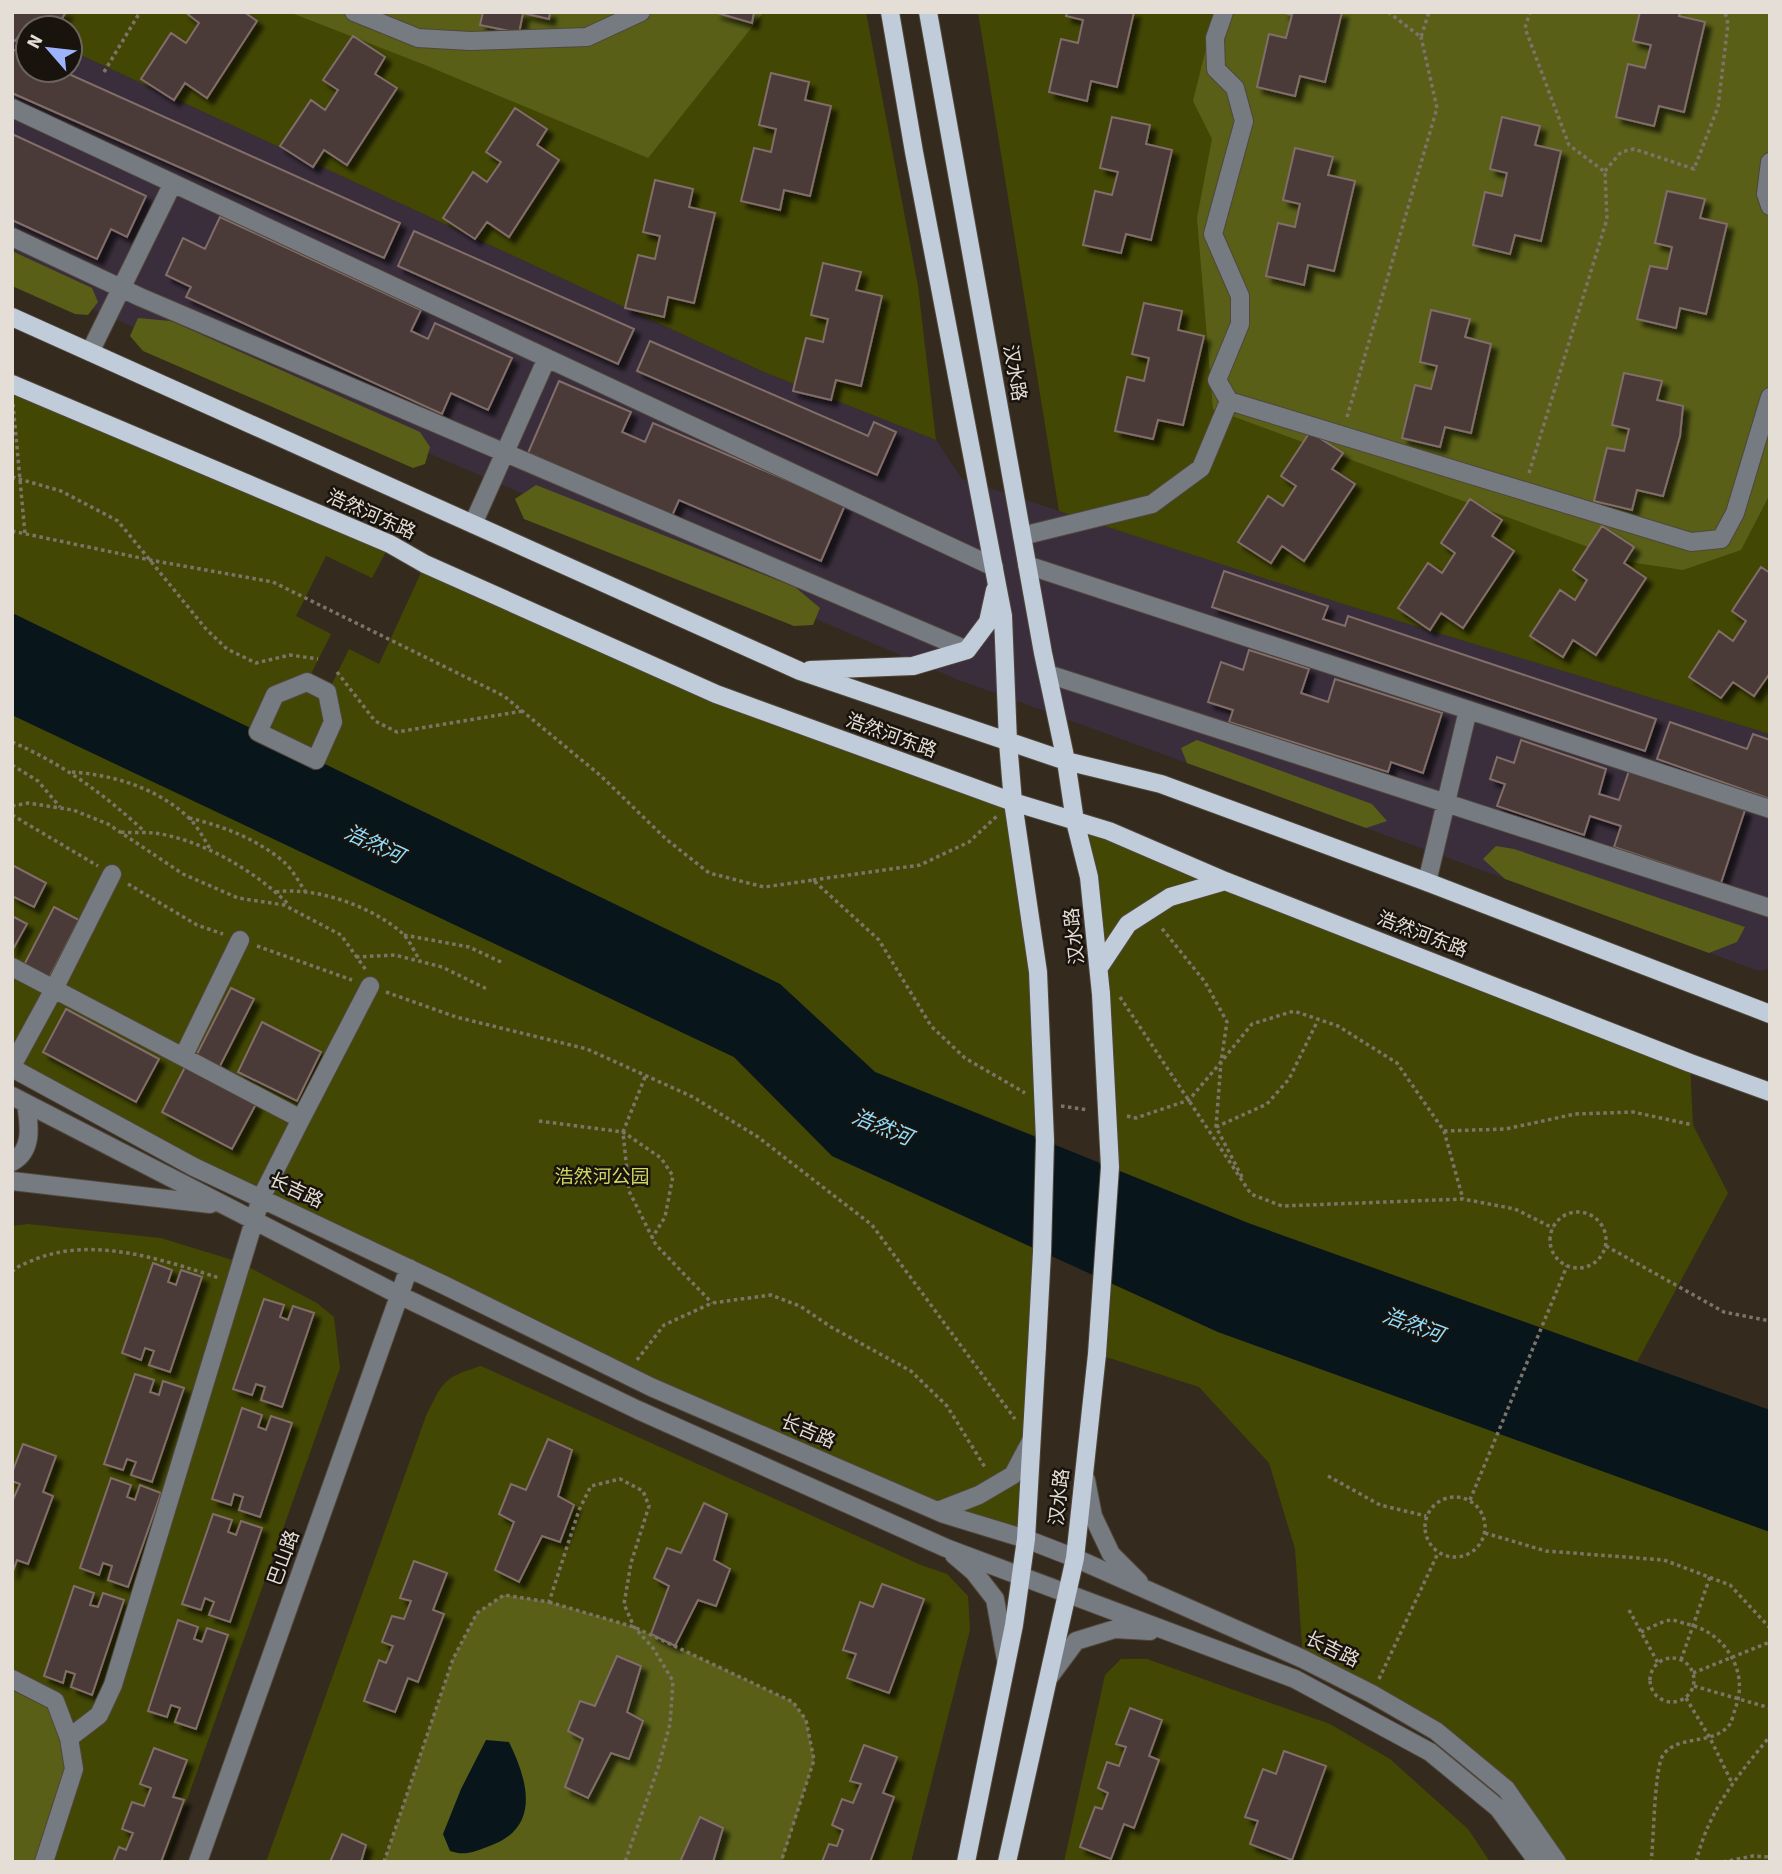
<svg xmlns="http://www.w3.org/2000/svg" width="1782" height="1874" viewBox="0 0 1782 1874" font-family="'Source Sans 3','Noto Sans SC',sans-serif">
	<style>
		.commercial { fill: #3a2e3c }
		.green { fill: #434704 }
		.forest { fill: #595f17 }
		.water { fill: #08161c }
		.building { fill: #4c3a37; stroke: #816d69; stroke-width: 2; filter: url(#shadow) }
		.lines { fill: none; stroke-linecap: round; stroke-linejoin: round }
		.minor-casing { stroke: #50473b; stroke-width: 20 }
		.major-casing { stroke: #50473b; stroke-width: 20 }
		.path { stroke: #7d7469; stroke-width: 3.5; stroke-dasharray: 3.5 3.5; stroke-linecap: butt }
		.minor { stroke: #767b82; stroke-width: 18 }
		.major { stroke: #c0ccd9; stroke-width: 18 }
		.major-bridge-casing { stroke: #50473b; stroke-width: 20; stroke-linecap: butt }
		.major-bridge { stroke: #c0ccd9; stroke-width: 18 }
		.labels { text-anchor: middle; dominant-baseline: central; stroke-width: 5; stroke-linejoin: round; paint-order: stroke }
		.street-label { font-size: 19px; fill: #e5ded6; stroke: #18130d }
		.park-label { font-size: 19px; fill: #ced960; stroke: #18130d }
		.water-label { font-size: 21px; font-style: italic; fill: #91dcfd; stroke: #18130d }
	</style>
	<defs>
		<filter id="shadow"><feDropShadow dx="6" dy="6" stdDeviation="2" flood-color="#0009"/></filter>
	</defs>
	<rect width="100%" height="100%" fill="#342a1d"/>
	<path class="commercial" d="M 12,23 L 28,30 L 28,70 L 70,70 L 70,50 L 764,372 L 936,440 L 962,479 L 1340,603 L 1770,734 L 1770,969 L 1759,971 L 956,679 L 12,275 Z"/>
	<path class="green" d="M 12,12 L 866,12 L 918,286 L 936,440 L 764,372 L 70,50 L 70,28 L 28,28 L 28,30 L 12,23 Z
		M 978,12 L 1770,12 L 1770,734 L 1340,603 L 1059,511 Z
		M 12,384 L 390,544 L 372,578 L 326,556 L 296,616 L 331,634 L 307,682 L 328,692 L 349,649 L 379,664 L 425,564 L 716,694 L 1013,802 L 1038,972 L 1045,1140 L 875,1072 L 780,984 L 12,613 Z
		M 12,715 L 734,1057 L 832,1156 L 1042,1252 L 1026,1539 L 651,1387 L 12,1068 Z
		M 1075,821 L 1690,1063 L 1693,1125 L 1728,1193 L 1637,1362 L 1248,1223 L 1110,1167 Z
		M 28,1224 L 161,1238 L 239,1262 L 317,1303 L 334,1317 L 340,1368 L 165,1862 L 12,1862 L 12,1226 Z
		M 1104,1280 L 1218,1332 L 1770,1532 L 1770,1862 L 1557,1862 L 1506,1789 L 1436,1731 L 1303,1659 L 1295,1549 L 1269,1463 L 1199,1387 L 1097,1354 Z
		M 481,1366 L 921,1565 L 947,1574 L 968,1596 L 970,1630 L 911,1862 L 266,1862 L 426,1416 C 444,1381 442,1378 481,1366 Z
		M 1121,1659 L 1147,1659 L 1330,1724 L 1390,1759 L 1468,1829 L 1490,1862 L 1064,1862 L 1105,1675 Z"/>
	<path class="forest" d="M 289,12 L 764,12 L 648,158 L 425,65 Z
		M 1215,12 L 1770,12 L 1770,494 L 1741,550 L 1683,570 L 1629,562 L 1213,409 L 1197,218 L 1212,139 L 1193,101 Z
		M 12,251 L 92,288 L 98,302 L 88,315 L 75,314 L 12,286 Z
		M 138,318 L 171,321 L 420,432 L 430,447 L 425,464 L 413,468 L 143,351 L 130,336 Z
		M 536,485 L 795,587 L 820,608 L 813,625 L 794,626 L 524,519 L 515,499 Z
		M 1197,740 L 1372,804 L 1387,821 L 1366,828 L 1187,763 L 1181,748 Z
		M 1496,846 L 1514,849 L 1745,927 L 1737,942 L 1709,953 L 1505,879 L 1483,859 Z
		M 504,1595 L 549,1602 L 634,1627 L 793,1702 L 806,1720 L 814,1760 L 782,1862 L 384,1862 L 453,1659 L 477,1613 Z
		M 12,1679 L 55,1701 L 74,1769 L 44,1862 L 12,1862 Z"/>
	<path class="water" d="M 12,613 L 780,984 L 875,1072 L 1248,1223 L 1770,1410 L 1770,1532 L 1218,1332 L 832,1156 L 734,1057 L 12,715 Z
		M 486,1740 L 509,1742 C 529,1783 541,1829 487,1847 C 473,1852 465,1856 450,1851 L 443,1834 L 461,1789 Z"/>
	<path class="building" d="M 12,12 L 66,12 L 56,28 L 32,28 L 27,25 L 15,41 L 12,39 Z
		M 185,12 L 244,12 L 257,21 L 207,98 L 185,83 L 174,100 L 141,79 L 171,33 L 186,43 L 199,23 Z
		M 483,12 L 550,12 L 549,19 L 523,13 L 519,33 L 480,25 Z
		M 714,12 L 754,12 L 752,23 Z
		M 1067,12 L 1134,12 L 1117,87 L 1091,81 L 1087,101 L 1049,92 L 1061,39 L 1078,43 L 1083,20 L 1066,16 Z
		M 1282,12 L 1342,12 L 1325,82 L 1300,76 L 1295,96 L 1257,87 L 1269,34 L 1286,38 L 1292,15 Z
		M 1640,12 L 1680,12 L 1679,16 L 1705,22 L 1684,112 L 1659,106 L 1654,126 L 1616,117 L 1628,64 L 1645,68 L 1651,45 L 1633,41 Z
		M 353,36 L 385,57 L 375,74 L 397,88 L 347,165 L 324,150 L 313,167 L 280,146 L 311,100 L 325,110 L 338,90 L 323,80 Z
		M 12,49 L 28,56 L 28,70 L 60,70 L 400,223 L 384,258 L 12,93 Z
		M 771,73 L 809,82 L 805,100 L 831,106 L 810,196 L 784,190 L 780,210 L 741,201 L 754,148 L 771,152 L 776,129 L 759,125 Z
		M 515,108 L 547,129 L 537,145 L 559,160 L 509,237 L 487,222 L 475,239 L 443,218 L 473,172 L 487,182 L 501,162 L 486,152 Z
		M 1112,117 L 1150,125 L 1146,144 L 1172,150 L 1151,240 L 1126,234 L 1121,253 L 1083,245 L 1095,191 L 1112,195 L 1118,172 L 1100,168 Z
		M 1502,117 L 1540,126 L 1535,145 L 1561,151 L 1541,241 L 1515,235 L 1510,254 L 1473,245 L 1485,192 L 1502,196 L 1507,173 L 1490,169 Z
		M 12,134 L 146,196 L 127,237 L 111,229 L 97,259 L 12,220 Z
		M 1295,148 L 1333,157 L 1328,175 L 1355,181 L 1334,271 L 1308,265 L 1304,285 L 1266,276 L 1278,223 L 1295,227 L 1300,204 L 1283,200 Z
		M 655,180 L 693,189 L 689,207 L 715,213 L 694,303 L 668,297 L 664,317 L 625,308 L 638,255 L 655,259 L 660,236 L 643,232 Z
		M 1667,191 L 1705,199 L 1700,218 L 1727,224 L 1706,314 L 1680,308 L 1676,328 L 1637,319 L 1650,266 L 1667,269 L 1672,247 L 1655,243 Z
		M 220,217 L 421,310 L 411,331 L 428,339 L 435,323 L 512,358 L 488,410 L 451,393 L 442,414 L 186,297 L 191,287 L 166,275 L 183,238 L 205,249 Z
		M 414,231 L 634,329 L 618,364 L 398,266 Z
		M 823,263 L 861,272 L 856,290 L 882,296 L 861,386 L 836,380 L 831,400 L 793,391 L 806,338 L 823,342 L 828,319 L 811,315 Z
		M 1144,303 L 1182,311 L 1178,330 L 1204,336 L 1183,425 L 1158,420 L 1153,439 L 1115,431 L 1127,377 L 1144,381 L 1149,358 L 1132,354 Z
		M 1431,310 L 1470,319 L 1465,337 L 1491,344 L 1471,433 L 1445,427 L 1440,447 L 1402,438 L 1415,385 L 1431,389 L 1437,366 L 1420,362 Z
		M 650,341 L 868,436 L 874,422 L 896,432 L 877,475 L 637,371 Z
		M 1624,373 L 1662,381 L 1657,400 L 1683,406 L 1680,436 L 1663,496 L 1637,490 L 1632,510 L 1594,501 L 1607,448 L 1624,451 L 1629,429 L 1612,425 Z
		M 559,381 L 631,412 L 622,432 L 645,442 L 653,423 L 845,505 L 821,561 L 679,500 L 672,516 L 528,453 Z
		M 1310,432 L 1343,453 L 1332,469 L 1355,484 L 1304,561 L 1282,546 L 1271,563 L 1238,542 L 1268,496 L 1283,506 L 1296,486 L 1281,476 Z
		M 1470,499 L 1502,520 L 1492,536 L 1514,551 L 1463,628 L 1441,613 L 1430,630 L 1398,608 L 1428,563 L 1442,573 L 1455,553 L 1441,543 Z
		M 1602,526 L 1634,547 L 1624,563 L 1646,578 L 1596,655 L 1573,640 L 1563,657 L 1530,636 L 1560,590 L 1575,600 L 1587,580 L 1573,570 Z
		M 1761,567 L 1770,573 L 1770,673 L 1754,696 L 1733,682 L 1721,698 L 1689,677 L 1719,631 L 1733,641 L 1746,621 L 1732,611 Z
		M 1224,571 L 1328,606 L 1323,619 L 1345,626 L 1348,616 L 1656,719 L 1645,751 L 1212,607 Z
		M 1249,650 L 1309,669 L 1301,693 L 1328,702 L 1335,679 L 1442,713 L 1423,773 L 1391,762 L 1388,772 L 1229,722 L 1233,710 L 1208,702 L 1221,662 L 1243,670 Z
		M 1670,722 L 1747,749 L 1753,734 L 1770,740 L 1770,799 L 1657,759 Z
		M 1521,740 L 1606,769 L 1599,794 L 1619,800 L 1629,771 L 1745,810 L 1721,883 L 1614,847 L 1621,826 L 1590,816 L 1584,835 L 1497,806 L 1505,784 L 1490,779 L 1497,757 L 1514,763 Z
		M 12,865 L 46,883 L 34,907 L 12,896 Z
		M 54,907 L 79,920 L 48,980 L 23,967 Z
		M 12,916 L 27,924 L 12,951 Z
		M 231,988 L 254,999 L 219,1068 L 196,1056 Z
		M 66,1009 L 159,1059 L 136,1102 L 43,1052 Z
		M 262,1022 L 321,1052 L 297,1101 L 238,1072 Z
		M 185,1067 L 256,1104 L 232,1149 L 162,1112 Z
		M 153,1263 L 172,1270 L 168,1282 L 176,1285 L 181,1270 L 202,1277 L 170,1372 L 149,1365 L 154,1351 L 145,1348 L 141,1360 L 122,1353 Z
		M 264,1299 L 284,1305 L 280,1317 L 288,1320 L 293,1306 L 314,1313 L 282,1407 L 261,1400 L 265,1387 L 256,1384 L 252,1395 L 233,1389 Z
		M 135,1374 L 154,1380 L 150,1392 L 159,1395 L 163,1381 L 184,1388 L 152,1482 L 131,1475 L 136,1462 L 127,1459 L 123,1470 L 104,1464 Z
		M 242,1408 L 262,1415 L 258,1427 L 266,1430 L 271,1416 L 292,1423 L 260,1517 L 239,1510 L 243,1497 L 234,1494 L 231,1505 L 212,1499 Z
		M 548,1439 L 572,1450 L 558,1496 L 574,1505 L 560,1542 L 542,1536 L 519,1582 L 495,1570 L 514,1522 L 499,1514 L 511,1484 L 526,1490 Z
		M 23,1444 L 56,1456 L 43,1492 L 53,1496 L 28,1564 L 17,1560 L 12,1574 L 12,1502 L 20,1484 L 12,1481 L 12,1473 Z
		M 111,1478 L 131,1485 L 127,1497 L 135,1500 L 140,1485 L 161,1493 L 128,1587 L 108,1580 L 112,1566 L 103,1563 L 99,1575 L 80,1568 Z
		M 704,1503 L 727,1514 L 714,1560 L 730,1569 L 716,1606 L 698,1600 L 675,1646 L 651,1634 L 669,1586 L 654,1578 L 667,1548 L 681,1553 Z
		M 213,1514 L 232,1520 L 228,1532 L 236,1535 L 241,1521 L 262,1528 L 230,1622 L 209,1615 L 214,1602 L 205,1598 L 201,1610 L 182,1604 Z
		M 414,1561 L 447,1573 L 433,1610 L 444,1614 L 418,1682 L 408,1678 L 395,1712 L 364,1701 L 379,1660 L 386,1663 L 393,1646 L 382,1642 L 392,1616 L 404,1619 L 411,1601 L 400,1598 Z
		M 882,1584 L 924,1599 L 889,1693 L 847,1678 L 856,1654 L 843,1650 L 860,1602 L 873,1607 Z
		M 74,1586 L 94,1593 L 90,1605 L 98,1607 L 103,1593 L 124,1600 L 92,1695 L 71,1687 L 75,1674 L 66,1671 L 63,1683 L 44,1676 Z
		M 178,1620 L 198,1627 L 194,1639 L 202,1642 L 207,1628 L 228,1635 L 196,1729 L 175,1722 L 180,1708 L 171,1705 L 167,1717 L 148,1711 Z
		M 617,1656 L 641,1666 L 627,1712 L 643,1721 L 629,1759 L 611,1753 L 588,1798 L 565,1787 L 583,1739 L 568,1731 L 580,1701 L 595,1706 Z
		M 1130,1708 L 1162,1720 L 1149,1756 L 1159,1760 L 1134,1828 L 1124,1824 L 1111,1859 L 1080,1847 L 1095,1807 L 1102,1809 L 1108,1793 L 1098,1788 L 1107,1762 L 1119,1766 L 1126,1747 L 1116,1744 Z
		M 864,1745 L 897,1757 L 883,1793 L 894,1797 L 870,1862 L 822,1862 L 829,1844 L 837,1846 L 843,1830 L 832,1825 L 842,1799 L 853,1803 L 861,1784 L 850,1781 Z
		M 154,1748 L 187,1760 L 173,1797 L 184,1800 L 161,1862 L 113,1862 L 119,1847 L 126,1850 L 133,1833 L 122,1829 L 132,1802 L 144,1806 L 151,1788 L 140,1784 Z
		M 1284,1751 L 1326,1766 L 1292,1860 L 1250,1844 L 1258,1821 L 1245,1817 L 1263,1769 L 1276,1774 Z
		M 700,1817 L 723,1828 L 713,1862 L 680,1862 Z
		M 342,1834 L 366,1845 L 361,1862 L 330,1862 Z"/>
	<g class="lines">
		<defs>
			<path id="minor" d="M 354,12 L 418,38 L 470,41 L 587,37 L 641,12
				M 1224,12 L 1215,38 L 1216,69 L 1235,88 L 1244,121 L 1213,234 L 1240,296 L 1240,324 L 1217,380 L 1229,401 L 1691,542 L 1721,539 L 1735,513 L 1770,397
				M 12,108 L 994,567
				M 1770,162 L 1766,194 L 1770,206
				M 12,237 L 140,297 L 967,650
				M 90,352 L 173,183
				M 473,524 L 547,358
				M 1022,536 L 1152,504 L 1201,468 L 1229,401
				M 1027,565 L 1770,809
				M 1048,674 L 1770,908
				M 307,682 L 327,692 L 333,722 L 316,760 L 258,732 L 275,695 Z
				M 1427,882 L 1468,710
				M 12,967 L 54,989 L 12,1066
				M 183,1057 L 240,940
				M 12,1068 L 194,1167 L 444,1285 L 651,1387 L 944,1514 L 1026,1539 L 1075,1558 L 1303,1659 L 1372,1694 L 1436,1731 L 1506,1789 L 1557,1862
				M 12,1096 L 399,1295 L 638,1410 L 946,1548 L 1295,1679 L 1430,1752 L 1498,1808 L 1538,1862
				M 301,1119 L 370,986
				M 12,1162 C 34,1150 29,1124 26,1103
				M 12,1181 L 210,1204
				M 1086,1480 L 1093,1516 L 1111,1554 L 1139,1582
				M 938,1511 L 979,1495 L 1013,1475 L 1031,1441
				M 954,1555 L 974,1572 L 995,1599 L 1006,1660
				M 1050,1676 L 1076,1641 L 1115,1629 L 1150,1631
				M 12,1679 L 55,1701 L 69,1738 L 74,1769 L 44,1862
				M 69,1738 L 99,1715 L 113,1685 L 261,1198 L 301,1119 L 54,989 L 112,874
				M 198,1862 L 409,1268"/>
			<path id="major" d="M 890,12 L 914,152 L 1003,616 L 1008,742 L 1013,802 L 1038,972 L 1039,996
				M 928,12 L 1043,653 L 1066,761 L 1075,821 L 1089,877 L 1101,994
				M 12,317 L 800,671 L 1066,761 L 1161,784 L 1427,882 L 1770,1014
				M 12,384 L 390,544 L 425,564 L 716,694 L 1013,802 L 1109,831 L 1225,881 L 1690,1063 L 1770,1092
				M 810,670 L 913,666 L 967,650 L 988,622 L 995,590
				M 1100,966 L 1128,924 L 1170,897 L 1225,881
				M 966,1862 L 1014,1625 L 1026,1539 L 1037,1346
				M 1007,1862 L 1075,1558 L 1097,1354"/>
		</defs>
		<use href="#minor" class="minor-casing"/>
		<use href="#major" class="major-casing"/>
		<path class="path" d="M 1388,12 L 1421,37 L 1429,12
			M 104,72 L 140,12
			M 1605,171 L 1621,152 L 1634,149 L 1694,169 L 1718,107 L 1728,24 L 1725,12
			M 13,404 L 25,534
			M 1347,417 L 1437,108 L 1421,37
			M 1529,473 L 1607,219 L 1605,172 L 1569,145 L 1525,28 L 1530,12
			M 12,477 L 61,491 L 118,521 L 206,629 L 227,649 L 256,663 L 290,655 L 318,659
			M 12,531 L 150,560 L 273,582 L 504,696 L 601,776 L 666,839 L 709,873 L 764,887 L 813,880 L 879,940 L 931,1026 L 965,1058 L 1025,1093
			M 337,672 L 375,721 L 397,732 L 523,711
			M 12,742 C 63,764 104,794 145,832
			M 12,765 L 38,781 L 60,807
			M 72,772 C 114,775 157,788 189,818 C 198,827 204,839 211,850
			M 12,806 L 28,803 L 73,810 L 108,824 L 183,874 L 238,898 L 284,905 L 341,935 L 366,970
			M 12,815 L 98,866
			M 189,818 C 223,826 257,839 284,862 C 293,870 300,884 307,894
			M 121,832 C 132,833 144,832 154,833 C 201,839 257,872 289,905
			M 813,880 L 920,865 L 969,842 L 997,816
			M 128,884 L 197,925 L 223,934
			M 276,892 C 315,886 374,907 403,934 C 410,941 415,953 420,961
			M 404,935 L 469,947 L 501,962
			M 257,946 L 352,980
			M 356,957 L 395,955 L 442,967 L 487,989
			M 386,992 L 456,1017 L 587,1049 L 693,1097 L 758,1137 L 872,1225 L 1015,1419
			M 1120,997 L 1251,1194 L 1282,1206 L 1463,1199 L 1515,1209 L 1553,1228
			M 645,1077 L 623,1132 L 629,1191 L 656,1245 L 712,1303
			M 1061,1106 L 1088,1110
			M 1127,1116 L 1136,1118 L 1189,1100 L 1221,1062 L 1227,1022 L 1205,982 L 1160,926
			M 539,1121 L 623,1132 L 661,1158 L 673,1176 L 665,1217 L 652,1238
			M 1216,1127 L 1267,1104 L 1289,1079 L 1318,1020
			M 1444,1131 L 1506,1129 L 1575,1114 L 1633,1112 L 1693,1125
			M 1242,1177 L 1216,1127 L 1221,1062 L 1252,1024 L 1294,1011 L 1338,1026 L 1397,1063 L 1444,1131 L 1463,1199
			M1550 1240a28 28 0 1 1 56 0a28 28 0 1 1-56 0Z
			M 1606,1246 L 1724,1312 L 1770,1321
			M 12,1272 C 17,1266 24,1264 31,1261 C 90,1235 161,1259 219,1278
			M 637,1360 L 664,1325 L 712,1303 L 771,1295 L 800,1306 L 831,1327 L 911,1371 L 947,1406 L 986,1469
			M 1328,1476 L 1380,1505 L 1426,1516
			M1425 1527a30 30 0 1 1 60 0a30 30 0 1 1-60 0Z
			M 1470,1500 L 1567,1266
			M 1485,1533 L 1546,1551 L 1664,1560 L 1730,1585 L 1770,1628
			M 549,1602 L 634,1627 L 793,1702 L 806,1720 L 814,1760 L 781,1862
			M 1629,1610 L 1658,1663
			M 1641,1632 C 1650,1628 1662,1621 1671,1620 C 1675,1620 1682,1623 1687,1624 C 1725,1632 1750,1672 1735,1709 C 1734,1713 1732,1720 1730,1724 C 1714,1746 1678,1734 1663,1755 C 1654,1770 1654,1840 1651,1862
			M1650 1680a22 22 0 1 1 44 0a22 22 0 1 1-44 0Z
			M 1681,1660 L 1710,1577
			M 1693,1673 L 1770,1642
			M 1379,1679 L 1438,1553
			M 1694,1686 L 1770,1708
			M 1686,1698 L 1710,1738 L 1732,1783
			M 384,1862 L 453,1659 L 477,1613 L 504,1595 L 549,1602 L 579,1510 L 591,1486 L 620,1479 L 643,1491 L 649,1506 L 631,1563 L 624,1604 L 634,1627 L 653,1648 L 673,1681 L 670,1724 L 658,1768 L 625,1862
			M 1696,1862 C 1709,1809 1737,1777 1770,1736
			M 1723,1862 L 1753,1856 L 1770,1857"/>
		<use href="#minor" class="minor"/>
		<use href="#major" class="major"/>
		<defs>
			<path id="major-bridge" d="M 1037,1346 L 1042,1252 L 1045,1140 L 1039,996
				M 1097,1354 L 1110,1167 L 1101,994"/>
		</defs>
		<use href="#major-bridge" class="major-bridge-casing"/>
		<use href="#major-bridge" class="major-bridge"/>
	</g>
	<g class="labels">
		<g class="street-label">
			<text transform="translate(1014 373) rotate(80)">汉水路</text>
			<text transform="translate(371 515) rotate(24)">浩然河东路</text>
			<text transform="translate(891 736) rotate(20)">浩然河东路</text>
			<text transform="translate(1422 935) rotate(21)">浩然河东路</text>
			<text transform="translate(1075 936) rotate(-96)">汉水路</text>
			<text transform="translate(296 1191) rotate(25)">长吉路</text>
			<text transform="translate(808 1432) rotate(23)">长吉路</text>
			<text transform="translate(1060 1497) rotate(-84)">汉水路</text>
			<text transform="translate(284 1558) rotate(-70)">巴山路</text>
			<text transform="translate(1332 1650) rotate(26)">长吉路</text>
		</g>
		<g class="park-label">
			<text x="602" y="1177">浩然河公园</text>
		</g>
		<g class="water-label">
			<text transform="translate(374 844) rotate(25)">浩然河</text>
			<text transform="translate(882 1127) rotate(22)">浩然河</text>
			<text transform="translate(1413 1325) rotate(20)">浩然河</text>
		</g>
	</g>
	<rect width="1782" height="1874" fill="none" stroke="#e5ded6" stroke-width="28"/>
	<g transform="translate(49 49) rotate(298)"><circle r="33" fill="#18130d" stroke="#6a645d" stroke-width="2"/>
	<path d="M0-5L12 26L0 18L-12 26Z" fill="#9db4fd"/>
	<text y="-10" font-size="19" font-weight="bold" text-anchor="middle" fill="#e5ded6">N</text>
	</g>
</svg>
